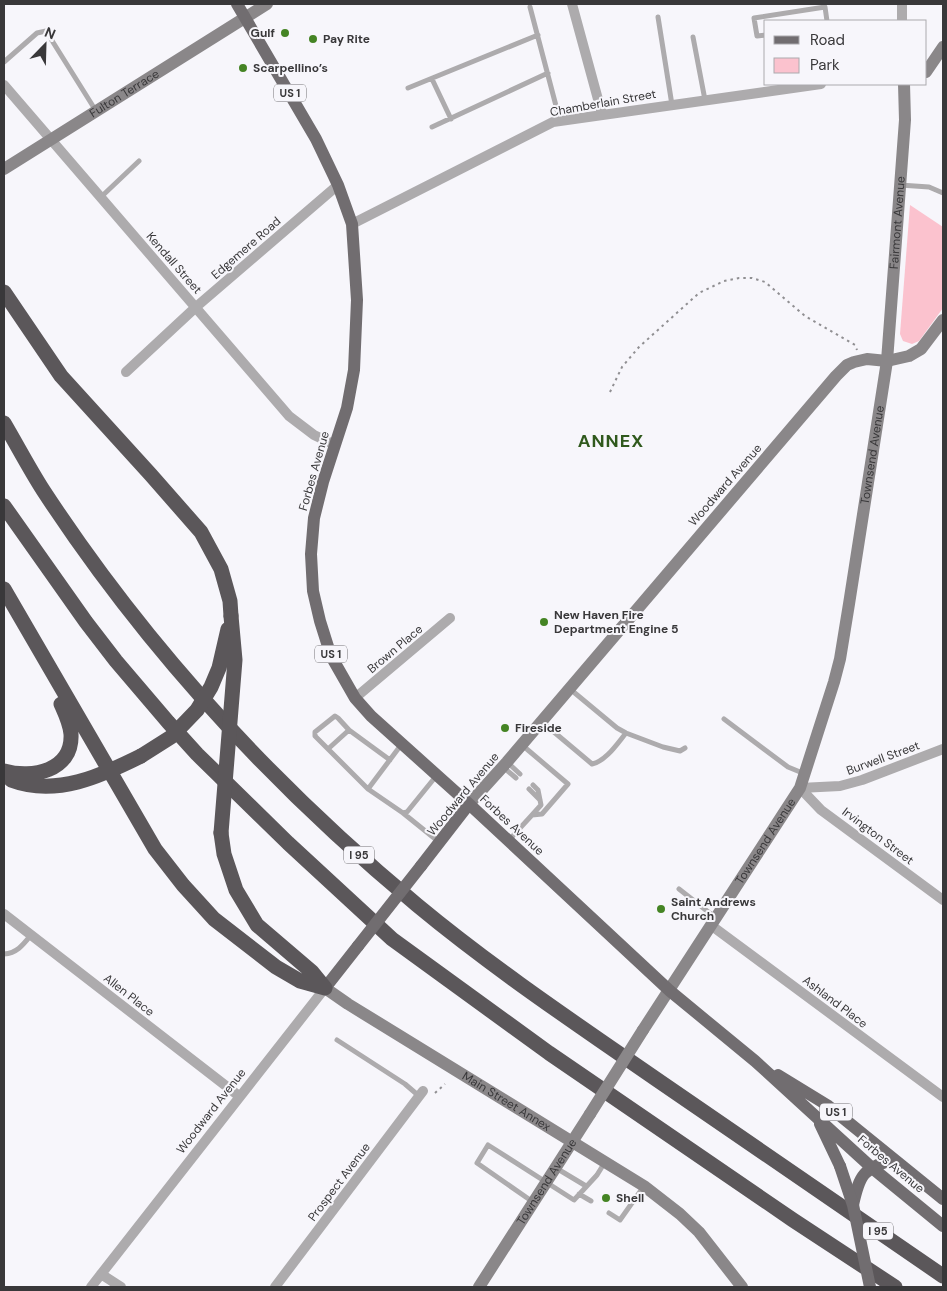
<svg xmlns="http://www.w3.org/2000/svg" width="947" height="1291" viewBox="0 0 947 1291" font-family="'DM Sans',sans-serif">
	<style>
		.green { fill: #fbc2ce }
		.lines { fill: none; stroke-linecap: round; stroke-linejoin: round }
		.path { stroke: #908f92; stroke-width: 2; stroke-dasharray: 2.5 4; stroke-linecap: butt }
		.lane { stroke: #adabad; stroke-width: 5 }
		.street { stroke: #adabad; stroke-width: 10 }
		.secondary { stroke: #8a8789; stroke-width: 12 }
		.primary { stroke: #716d70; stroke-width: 12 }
		.highway { stroke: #5b575a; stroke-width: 15 }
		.secondary-bridge { stroke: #8a8789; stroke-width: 12 }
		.primary-bridge { stroke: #716d70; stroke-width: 12 }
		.highway-bridge { stroke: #5b575a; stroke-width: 15 }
		.poi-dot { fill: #458424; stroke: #f7f6fb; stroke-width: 2 }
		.labels { text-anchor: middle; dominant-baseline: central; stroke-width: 4; stroke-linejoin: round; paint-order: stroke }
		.shield { fill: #f7f6fb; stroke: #727174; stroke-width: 1 }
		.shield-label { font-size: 11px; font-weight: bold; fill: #39383a }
		.poi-label { font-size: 12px; font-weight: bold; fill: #39383a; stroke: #f7f6fb; text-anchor: start }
		.street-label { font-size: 12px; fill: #39383a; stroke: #f7f6fb }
		.district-label { font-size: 18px; font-weight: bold; letter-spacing: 1px; fill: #30591d; stroke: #f7f6fb }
	</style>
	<rect width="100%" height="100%" fill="#f7f6fb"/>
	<path class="green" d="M 910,205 L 943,227 L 943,308 L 919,341 L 912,344 L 903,341 L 900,334 Z"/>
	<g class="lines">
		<path class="path" d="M 610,392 L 622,367 L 639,347 L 699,293 L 724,281 L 739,278 L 752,278 L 765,282 L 805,316 L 855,345 L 857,350
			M 435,1093 L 445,1084"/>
		<path class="lane" d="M 530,7 L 560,121
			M 658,17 L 672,105
			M 766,35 L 757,36 L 754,18 L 825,7 L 827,21
			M 693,37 L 705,100
			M 4,62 L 37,33 L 46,31 L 96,111
			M 432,79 L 451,119
			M 408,88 L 538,35
			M 432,127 L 548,73
			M 900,185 L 929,187 L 943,193
			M 101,197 L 139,161
			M 570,689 L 617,728 L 626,733 L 663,747 L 680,751 L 685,748
			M 724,719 L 788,767 L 805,774
			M 542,722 L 592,764 C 606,761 617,744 626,733
			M 349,730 L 328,749 L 368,789
			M 401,745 L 368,789 L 403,813 L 407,812 L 437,775
			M 328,749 L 315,736 L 315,732 L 335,716 L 338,718 L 349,730 L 390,760
			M 507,762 L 520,774
			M 503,767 L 516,778
			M 529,789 L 540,800
			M 403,813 L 439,842
			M 532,815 L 541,805 L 538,790 L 533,785
			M 509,840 L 532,815 L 542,814 L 568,784 L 522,745
			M 679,889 L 716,918
			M 4,954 C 17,953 23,945 31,935
			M 337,1040 L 405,1084 L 419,1096
			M 556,1168 L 586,1186
			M 579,1194 L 591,1201
			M 533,1202 L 477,1163 L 488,1145 L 574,1200 L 597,1175 L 605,1162
			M 609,1213 L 620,1220 L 644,1186"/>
		<path class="street" d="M 572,4 L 602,114
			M 902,4 L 902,21
			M 4,85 L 289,416 L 314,435 L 335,445
			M 352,224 L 553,122 L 821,84
			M 126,372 L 196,307 L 338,185
			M 355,698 L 450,618
			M 800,788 L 821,810 L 943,900
			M 800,788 L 840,786 L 862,780 L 943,749
			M 4,914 L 239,1096
			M 712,926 L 943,1097
			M 101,1274 L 121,1287
			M 91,1287 L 325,988
			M 275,1287 L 423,1091"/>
		<g class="secondary">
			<path d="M 926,72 L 943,47"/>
			<path id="s1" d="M 4,169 L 267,4"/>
			<path d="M 469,804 L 507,762 L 836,376 L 847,365 L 854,362 L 867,359 L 887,361 L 909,356 L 921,349 L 943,320"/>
			<path id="s2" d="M 325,988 L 348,1004 L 644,1186 L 680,1214 L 699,1232 L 742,1287"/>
			<path id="s3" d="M 643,1030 L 800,788 L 834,682 L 840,659 L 849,604 L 887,361 L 905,120 L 904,84"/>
			<path id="s4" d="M 479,1287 L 590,1114"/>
		</g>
		<path class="primary" d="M 237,4 L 316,139 L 338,185 L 352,224 L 357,300 L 354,370 L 347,408 L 323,482 L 314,518 L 311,554 L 313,591 L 320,621 L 331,656 L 355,698 L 371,716 L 469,804 L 670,991 L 755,1061 L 871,1167 L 943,1226
			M 421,866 L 469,804
			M 325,988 L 358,946
			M 778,1075 L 827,1105 L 943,1199
			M 820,1124 L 840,1166
			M 853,1205 C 860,1173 863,1170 893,1159"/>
		<path class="highway" d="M 4,292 L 61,376 L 151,475 L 201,532 L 221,569 L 230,601 L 231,616
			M 4,423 C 17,445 29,468 43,490 C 145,646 274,786 417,905 C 493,968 575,1023 656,1079 C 752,1145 848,1210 943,1276
			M 4,506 L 86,622 L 116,661 L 168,722 L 197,754 L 288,843 L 392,939 L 549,1053 L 793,1220 L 895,1287
			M 4,589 L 155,849 L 183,885 L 214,919 L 276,967 L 300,981 L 325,988
			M 4,771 C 32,779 73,771 71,734 C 70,723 65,713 61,704
			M 11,780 C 56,797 101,776 141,756
			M 221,833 L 224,854 L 236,890 L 257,925 L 312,972 L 325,988"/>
		<path class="secondary-bridge" d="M 590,1114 L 643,1030"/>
		<path class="primary-bridge" d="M 358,946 L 421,866
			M 840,1166 L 853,1205 L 870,1287"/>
		<path class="highway-bridge" d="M 141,756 L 171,737 L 197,710 L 211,687 L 219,668 L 228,629
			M 221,833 L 235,660 L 231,616"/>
	</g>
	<g class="poi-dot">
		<circle cx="285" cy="33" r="5"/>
		<circle cx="313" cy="39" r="5"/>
		<circle cx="243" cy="68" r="5"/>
		<circle cx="544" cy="622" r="5"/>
		<circle cx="505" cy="728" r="5"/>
		<circle cx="661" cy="909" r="5"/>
		<circle cx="606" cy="1198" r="5"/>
	</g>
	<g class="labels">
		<g class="shield">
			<rect x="274" y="84.5" width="32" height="17" rx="4"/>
			<rect x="315" y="645.5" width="32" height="17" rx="4"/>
			<rect x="344" y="846.5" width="30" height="17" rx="4"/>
			<rect x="820" y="1103.5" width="32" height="17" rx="4"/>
			<rect x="863" y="1222.5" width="30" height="17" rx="4"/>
		</g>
		<g class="shield-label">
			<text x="290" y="93">US 1</text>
			<text x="331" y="654">US 1</text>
			<text x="359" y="855">I 95</text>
			<text x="836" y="1112">US 1</text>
			<text x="878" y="1231">I 95</text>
		</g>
		<g class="poi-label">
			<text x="275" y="33" text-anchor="end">Gulf</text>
			<text x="323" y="39">Pay Rite</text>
			<text x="253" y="68">Scarpellino’s</text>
			<text x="554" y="615">New Haven Fire<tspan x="554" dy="14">Department Engine 5</tspan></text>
			<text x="515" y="728">Fireside</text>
			<text x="671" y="902">Saint Andrews<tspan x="671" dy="14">Church</tspan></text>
			<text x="616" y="1198">Shell</text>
		</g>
		<g class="street-label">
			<text stroke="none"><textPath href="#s1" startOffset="142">Fulton Terrace</textPath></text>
			<text transform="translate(603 103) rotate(-10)">Chamberlain Street</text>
			<text stroke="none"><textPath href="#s3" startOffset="864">Fairmont Avenue</textPath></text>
			<text transform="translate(246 248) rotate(-41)">Edgemere Road</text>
			<text transform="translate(174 263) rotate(49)">Kendall Street</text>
			<text stroke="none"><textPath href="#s3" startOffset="630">Townsend Avenue</textPath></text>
			<text transform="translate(314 471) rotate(-74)">Forbes Avenue</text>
			<text transform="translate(725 485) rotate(-49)">Woodward Avenue</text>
			<text transform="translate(395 649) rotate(-40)">Brown Place</text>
			<text transform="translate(883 758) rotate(-20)">Burwell Street</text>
			<text transform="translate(463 794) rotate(-50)">Woodward Avenue</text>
			<text transform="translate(512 825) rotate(43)">Forbes Avenue</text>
			<text transform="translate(878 836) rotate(37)">Irvington Street</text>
			<text stroke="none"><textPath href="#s3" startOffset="225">Townsend Avenue</textPath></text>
			<text transform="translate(129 995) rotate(38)">Allen Place</text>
			<text transform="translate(835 1002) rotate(37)">Ashland Place</text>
			<text stroke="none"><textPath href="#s2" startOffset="214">Main Street Annex</textPath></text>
			<text transform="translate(211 1111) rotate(-52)">Woodward Avenue</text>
			<text transform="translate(891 1164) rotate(40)">Forbes Avenue</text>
			<text transform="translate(339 1182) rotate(-53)">Prospect Avenue</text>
			<text stroke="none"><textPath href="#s4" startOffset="125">Townsend Avenue</textPath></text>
		</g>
		<g class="district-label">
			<text x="611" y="441">ANNEX</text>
		</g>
	</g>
	<rect width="947" height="1291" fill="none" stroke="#39383a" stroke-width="10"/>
	<rect x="764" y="20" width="162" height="65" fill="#f7f6fb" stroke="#abaaae"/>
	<rect x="774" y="36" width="25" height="8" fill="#716d70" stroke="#abaaae"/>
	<text x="810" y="45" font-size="15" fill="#39383a">Road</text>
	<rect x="774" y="58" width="25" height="15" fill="#fbc2ce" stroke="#abaaae"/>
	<text x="810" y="70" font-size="15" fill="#39383a">Park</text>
	<g transform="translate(45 45) rotate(23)" stroke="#f7f6fb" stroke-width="4" paint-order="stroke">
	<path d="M0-4L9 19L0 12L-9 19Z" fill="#39383a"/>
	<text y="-8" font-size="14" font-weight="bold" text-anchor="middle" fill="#39383a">N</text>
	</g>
</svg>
